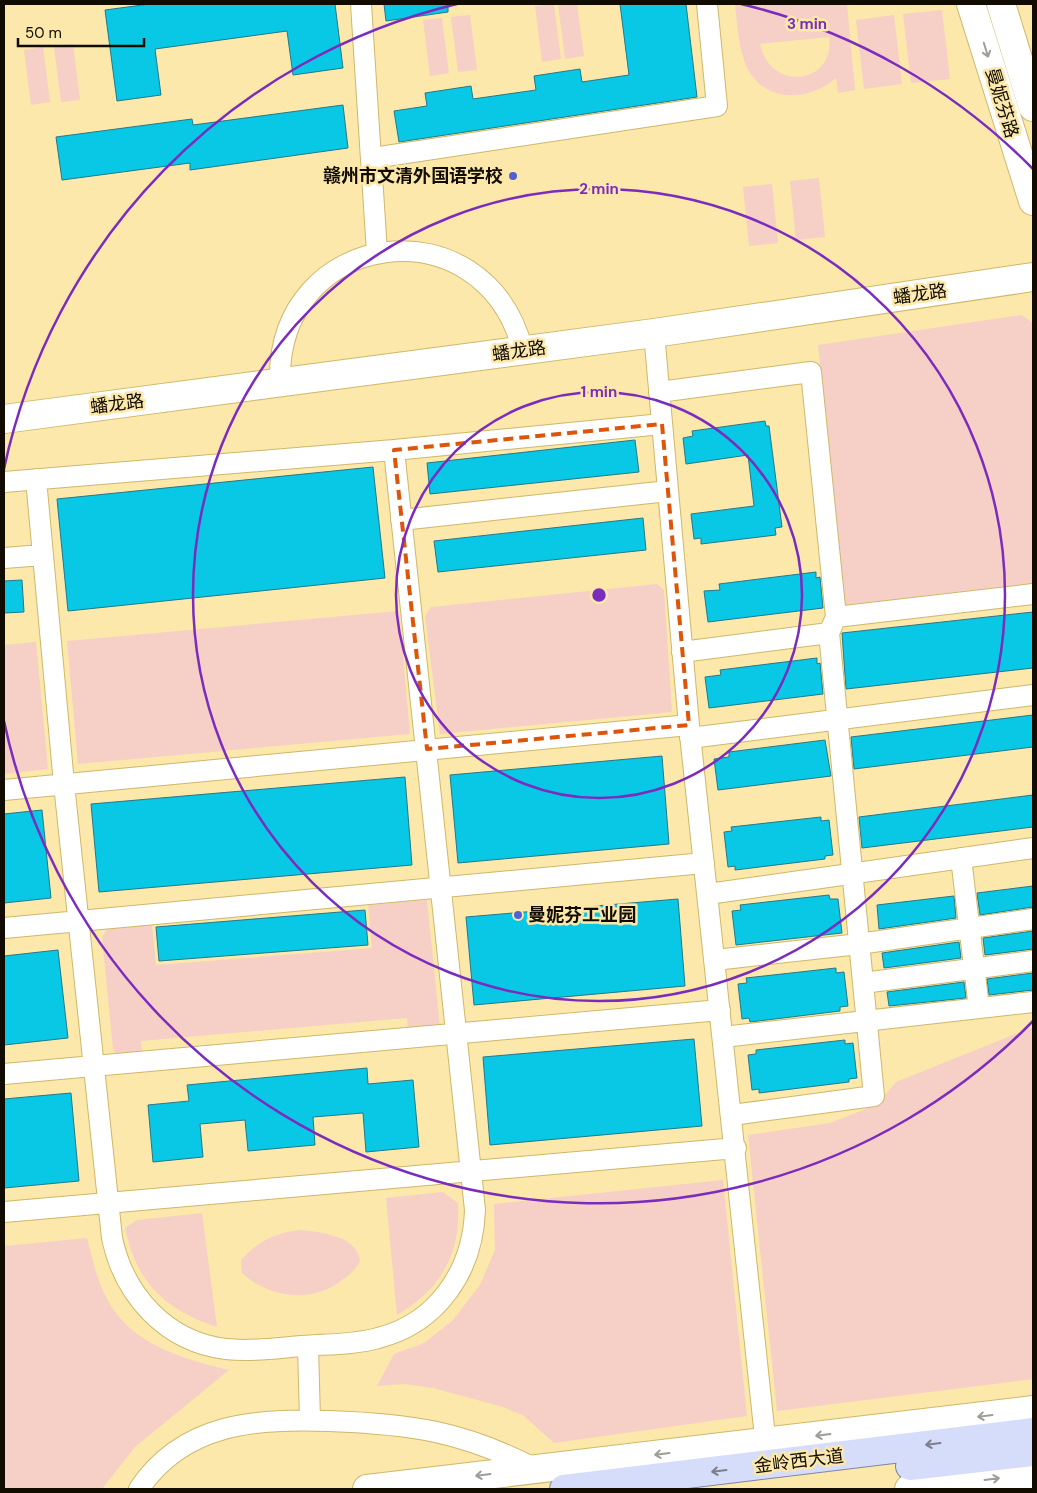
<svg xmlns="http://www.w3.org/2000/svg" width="1037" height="1493" viewBox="0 0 1037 1493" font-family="'DM Sans','Noto Sans SC',sans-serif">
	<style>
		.green { fill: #f6d0c7; fill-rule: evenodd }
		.building { fill: #08c8e6; stroke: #247889 }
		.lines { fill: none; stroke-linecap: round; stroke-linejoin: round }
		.street-casing { stroke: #ceb86a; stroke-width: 22 }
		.secondary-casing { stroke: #ceb86a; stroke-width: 30 }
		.primary-casing { stroke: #8085a0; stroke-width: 30 }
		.street { stroke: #fff; stroke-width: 20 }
		.secondary { stroke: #fff; stroke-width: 28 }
		.primary { stroke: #d6ddfa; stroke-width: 28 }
		.oneway { stroke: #a09d99 }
		.oneway2 { stroke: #7d7e8a }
		.marked { fill: none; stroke: #dd550b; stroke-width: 4; stroke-dasharray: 10 6; stroke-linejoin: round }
		.ring { fill: none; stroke: #7b2cbf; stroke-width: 2.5 }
		.poi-dot { fill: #5260d6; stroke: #fbe8aa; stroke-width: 2 }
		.labels { text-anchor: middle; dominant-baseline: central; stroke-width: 5; stroke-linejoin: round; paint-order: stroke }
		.street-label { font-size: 18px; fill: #110b00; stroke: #fbe8aa }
		.poi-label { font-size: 18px; font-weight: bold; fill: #110b00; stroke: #fbe8aa; text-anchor: end }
		.centre { fill: #7b2cbf; stroke: #fbe8aa; stroke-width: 2.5 }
		.ring-label { font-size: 15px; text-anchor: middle; font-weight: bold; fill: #7b2cbf; stroke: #fbe8aa; stroke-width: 5; stroke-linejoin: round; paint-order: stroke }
	</style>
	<rect width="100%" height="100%" fill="#fbe8aa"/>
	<path class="green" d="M 554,4 L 561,59 L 542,62 L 535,6 Z
		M 558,4 L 577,4 L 584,56 L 565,59 Z
		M 735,4 L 847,4 L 855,90 L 838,93 L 836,78 C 805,105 756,102 743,57 C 738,41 737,21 735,4 ZM 829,37 C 836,83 771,94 760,44 Z
		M 942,10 L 950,79 L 911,83 L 903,14 Z
		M 470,15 L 477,70 L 458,72 L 451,17 Z
		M 894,15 L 902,84 L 864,89 L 856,20 Z
		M 442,18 L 449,73 L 430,76 L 423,20 Z
		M 73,44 L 80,100 L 61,102 L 54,47 Z
		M 43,47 L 50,102 L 31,105 L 24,50 Z
		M 819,178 L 825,237 L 796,240 L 790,181 Z
		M 772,184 L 778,243 L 749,246 L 743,187 Z
		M 1022,315 L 1033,323 L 1033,583 L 845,605 L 818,345 Z
		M 657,584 L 664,590 L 672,712 L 440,734 L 425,616 L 431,607 Z
		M 399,611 L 410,734 L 78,764 L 67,641 Z
		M 36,642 L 48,769 L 4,774 L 4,645 Z
		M 427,900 L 440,1028 L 408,1031 L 407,1018 L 141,1041 L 142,1053 L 118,1056 L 113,1049 L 102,938 L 107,929 L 152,925 L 156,965 L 372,948 L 368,905 Z
		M 1033,1027 L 1033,1379 L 777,1411 L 748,1135 L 830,1123 L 876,1105 L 896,1082 Z
		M 723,1180 L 747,1416 L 554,1443 L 524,1416 L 503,1407 L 433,1388 L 404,1384 L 377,1386 L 394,1354 L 424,1343 L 453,1320 L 480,1285 L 495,1250 L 494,1204 Z
		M 443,1192 L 458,1203 C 461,1254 441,1289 397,1315 L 386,1198 Z
		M 202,1213 L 217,1327 C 165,1310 136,1282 125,1228 L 137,1220 Z
		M 299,1230 C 319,1232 356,1235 360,1260 C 357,1269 349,1275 342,1280 C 312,1304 269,1298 242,1273 L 241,1260 C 257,1242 275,1233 299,1230 Z
		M 87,1238 C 93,1262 99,1288 113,1309 C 139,1347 187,1360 229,1370 L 135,1447 L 102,1489 L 4,1489 L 4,1246 Z"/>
	<path class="building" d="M 150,4 L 335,4 L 343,68 L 293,75 L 287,31 L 155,49 L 161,95 L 117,101 L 105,10 Z
		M 384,4 L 448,4 L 448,12 L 386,21 Z
		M 620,4 L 686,4 L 697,97 L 399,142 L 394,111 L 427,106 L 425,93 L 471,86 L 473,99 L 536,90 L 534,76 L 580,69 L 582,82 L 629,75 Z
		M 343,105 L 348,148 L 190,170 L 190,163 L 62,180 L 56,137 L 192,119 L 193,125 Z
		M 765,421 L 766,426 L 769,426 L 782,527 L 775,528 L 776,535 L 701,544 L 701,538 L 694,539 L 691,514 L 754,506 L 748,455 L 686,464 L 683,438 L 693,436 L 692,431 Z
		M 635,440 L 639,472 L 430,494 L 427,463 Z
		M 373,467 L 385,578 L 68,611 L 57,499 Z
		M 643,518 L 646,550 L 438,572 L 434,541 Z
		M 816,572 L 816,578 L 820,577 L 823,608 L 708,622 L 704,591 L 720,590 L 719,584 Z
		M 22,580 L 24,612 L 4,613 L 4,581 Z
		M 1033,612 L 1033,668 L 846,689 L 842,633 Z
		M 817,658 L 817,664 L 820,663 L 823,694 L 709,708 L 705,677 L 721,675 L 720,670 Z
		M 1033,715 L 1033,747 L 854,769 L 851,737 Z
		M 825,740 L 831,776 L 718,790 L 714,759 L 729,757 L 729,752 Z
		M 662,756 L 669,844 L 458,863 L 450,775 Z
		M 405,777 L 412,865 L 99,892 L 91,804 Z
		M 1033,795 L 1033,827 L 862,848 L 859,817 Z
		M 42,810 L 51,898 L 4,903 L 4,814 Z
		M 821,817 L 821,821 L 829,820 L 833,855 L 825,856 L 825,859 L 735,870 L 735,866 L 728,867 L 724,832 L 732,831 L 731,827 Z
		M 1033,886 L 1033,907 L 980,915 L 977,893 Z
		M 829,895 L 830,899 L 838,899 L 842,933 L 736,945 L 732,911 L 741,910 L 740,905 Z
		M 954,896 L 956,918 L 879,929 L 877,905 Z
		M 678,899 L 685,986 L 474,1005 L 466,917 Z
		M 365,910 L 368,945 L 159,961 L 156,927 Z
		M 1033,931 L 1033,949 L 985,955 L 983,938 Z
		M 959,942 L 961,958 L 884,968 L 882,953 Z
		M 58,950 L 68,1038 L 4,1045 L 4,956 Z
		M 836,968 L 836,973 L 844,972 L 848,1006 L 840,1007 L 840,1011 L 750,1022 L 749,1018 L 742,1019 L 738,984 L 747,983 L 746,978 Z
		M 1033,973 L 1033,990 L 989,995 L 987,979 Z
		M 964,982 L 966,998 L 889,1006 L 887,992 Z
		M 694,1039 L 702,1126 L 490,1145 L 483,1057 Z
		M 845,1040 L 845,1044 L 853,1043 L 857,1078 L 849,1079 L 849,1082 L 759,1093 L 759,1089 L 752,1090 L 748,1055 L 756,1054 L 756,1050 Z
		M 367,1068 L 368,1084 L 413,1080 L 419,1147 L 366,1152 L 363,1113 L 313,1117 L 315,1145 L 248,1151 L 245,1120 L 200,1124 L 203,1157 L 153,1162 L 148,1105 L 189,1101 L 187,1085 Z
		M 71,1093 L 79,1181 L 4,1188 L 4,1099 Z"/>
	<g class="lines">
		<defs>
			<path id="street" d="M 361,4 L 377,253
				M 373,158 L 717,106 L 707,4
				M 654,333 L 689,725 L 767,1456
				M 280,383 C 275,228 485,200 523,351
				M 659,392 L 811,372 L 836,617 L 829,633 L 874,1096 L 732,1115
				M 36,479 L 64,784 L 112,1238 C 124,1295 166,1342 226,1349 C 251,1352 277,1348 302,1346 C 327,1344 353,1345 378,1338 C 438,1323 473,1270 475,1210 L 394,450
				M 4,482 L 394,450 L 662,424
				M 401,520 L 668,491
				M 4,558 L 43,555
				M 836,617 L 1033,594
				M 682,652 L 829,633
				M 690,738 L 1033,695
				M 4,790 L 689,725
				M 961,858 L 979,1008
				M 708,894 L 1033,848
				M 4,928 L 704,863
				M 715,960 L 859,944 L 1033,919
				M 863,983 L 1033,961
				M 723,1037 L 1033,1002
				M 4,1074 L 720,1010
				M 4,1212 L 736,1148
				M 308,1346 L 310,1420
				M 139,1489 C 183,1423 257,1418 329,1421 C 411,1424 462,1431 536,1469"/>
			<path id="secondary" d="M 971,4 L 1033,201
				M 1001,4 L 1033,107
				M 4,419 L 654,333 L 1033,277
				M 367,1489 L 1033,1410
				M 909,1489 L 1033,1474"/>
			<path id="primary" d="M 910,1466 L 1033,1452
				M 564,1489 L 1033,1432"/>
		</defs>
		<use href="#street" class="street-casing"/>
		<use href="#secondary" class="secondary-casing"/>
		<use href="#primary" class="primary-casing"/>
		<use href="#street" class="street"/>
		<use href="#secondary" class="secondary"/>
		<use href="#primary" class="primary"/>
	</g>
	<defs><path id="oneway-shaft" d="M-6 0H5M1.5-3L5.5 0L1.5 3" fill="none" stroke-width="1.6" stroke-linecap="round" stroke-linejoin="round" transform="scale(1.25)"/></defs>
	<g class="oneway">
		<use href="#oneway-shaft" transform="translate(986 50) rotate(73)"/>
		<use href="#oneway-shaft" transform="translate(985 1416) rotate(173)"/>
		<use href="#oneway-shaft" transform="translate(823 1435) rotate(173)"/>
		<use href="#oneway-shaft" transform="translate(662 1454) rotate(173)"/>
		<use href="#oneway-shaft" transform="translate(483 1475) rotate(173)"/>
		<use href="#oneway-shaft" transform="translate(992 1479) rotate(-7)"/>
	</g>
	<g class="oneway2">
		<use href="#oneway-shaft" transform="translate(933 1444) rotate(173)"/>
		<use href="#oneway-shaft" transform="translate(719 1471) rotate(173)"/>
	</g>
	<path class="marked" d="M 662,424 L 689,725 L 427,749 L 394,450 Z"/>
	<g class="ring">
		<circle cx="599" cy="595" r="203"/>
		<circle cx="599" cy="595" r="406"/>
		<path d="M1033 1021A608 608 0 0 1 4 721M4 469A608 608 0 0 1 457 4M741 4A608 608 0 0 1 1033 169"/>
	</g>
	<g class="poi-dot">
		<circle cx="513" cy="176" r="5"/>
		<circle cx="518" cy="915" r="5"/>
	</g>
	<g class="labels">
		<g class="street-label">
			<text transform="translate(1002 103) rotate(73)">曼妮芬路</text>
			<text transform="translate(920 294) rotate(-8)">蟠龙路</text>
			<text transform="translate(519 351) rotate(-8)">蟠龙路</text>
			<text transform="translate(117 404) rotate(-7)">蟠龙路</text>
			<text transform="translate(799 1461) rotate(-7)">金岭西大道</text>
		</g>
		<g class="poi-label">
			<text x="503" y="176">赣州市文清外国语学校</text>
			<text x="528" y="915" text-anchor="start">曼妮芬工业园</text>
		</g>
	</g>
	<circle cx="599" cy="595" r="8" class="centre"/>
	<g class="ring-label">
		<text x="807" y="29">3 min</text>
		<text x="599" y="194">2 min</text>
		<text x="599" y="397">1 min</text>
	</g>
	<rect width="1037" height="1493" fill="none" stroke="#110b00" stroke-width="10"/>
	<path d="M18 38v8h126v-8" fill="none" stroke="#110b00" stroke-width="2.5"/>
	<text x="25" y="38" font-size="15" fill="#110b00" stroke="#fbe8aa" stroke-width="4" paint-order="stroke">50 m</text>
</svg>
